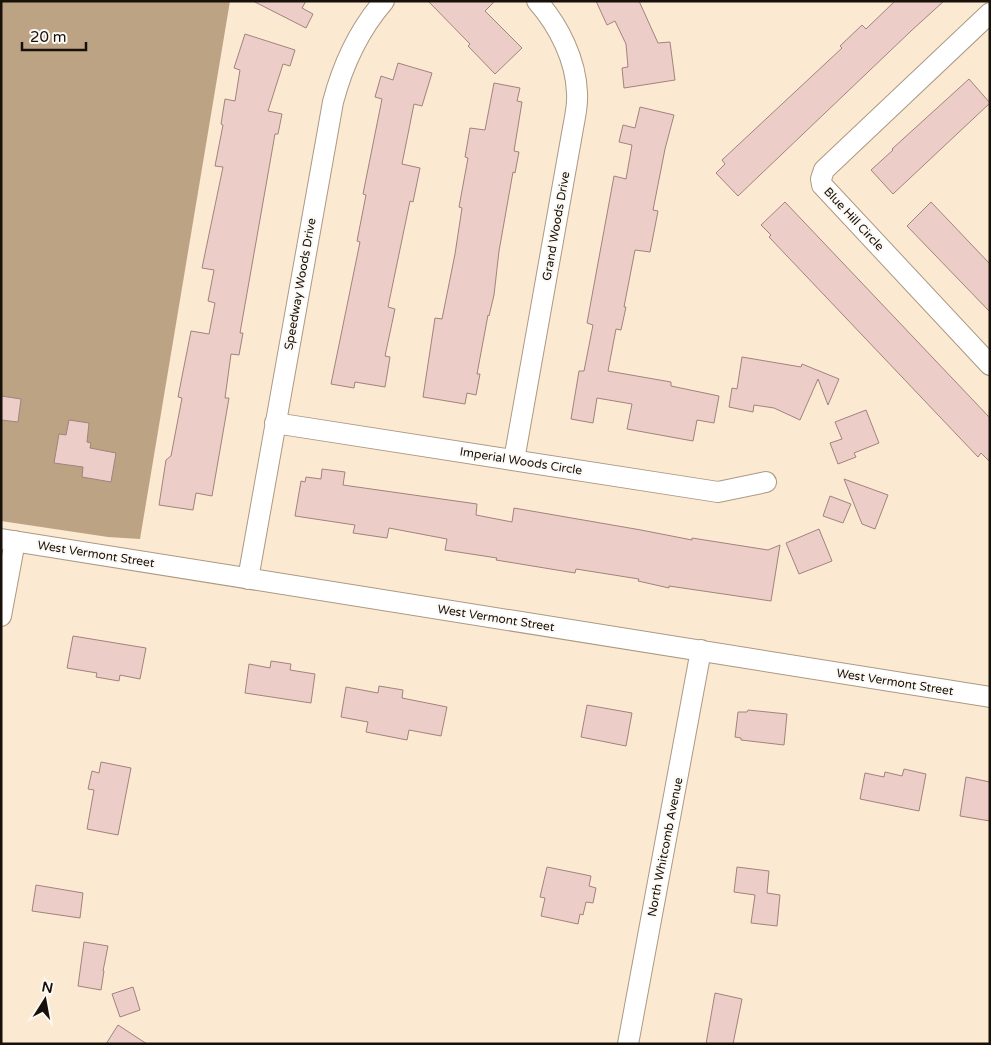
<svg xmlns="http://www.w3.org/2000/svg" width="991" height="1045" viewBox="0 0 991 1045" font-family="'Varela Round',sans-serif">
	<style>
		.forest { fill: #bca383 }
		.building { fill: #edcdc7; stroke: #a1837e }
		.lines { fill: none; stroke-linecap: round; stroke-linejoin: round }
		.minor-casing { stroke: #ab9984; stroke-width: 22 }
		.minor { stroke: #fff; stroke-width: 20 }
		.labels { text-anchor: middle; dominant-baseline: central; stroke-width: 4; stroke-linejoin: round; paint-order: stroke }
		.street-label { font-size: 12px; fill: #171109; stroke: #fcf9f4 }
	</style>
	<rect width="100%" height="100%" fill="#fce9d1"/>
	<path class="forest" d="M 1,1 L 230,1 L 140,539 L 108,537 L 1,521 Z"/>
	<path class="building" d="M 253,1 L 306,1 L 302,8 L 313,14 L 306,28 Z
		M 428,1 L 495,1 L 485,11 L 522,48 L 495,74 L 468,46 L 470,44 Z
		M 596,1 L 639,1 L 658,43 L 670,42 L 675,80 L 624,88 L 622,68 L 628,67 L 626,44 L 615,21 L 607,25 Z
		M 895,1 L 944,1 L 911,31 L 738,196 L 716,173 L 725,164 L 722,160 L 842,48 L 840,46 L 862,25 L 866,29 Z
		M 245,34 L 295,50 L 290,66 L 283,64 L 268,111 L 282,114 L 278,134 L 275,134 L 240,333 L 243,333 L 239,355 L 231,354 L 225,398 L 229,398 L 212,496 L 196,493 L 193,510 L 159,505 L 166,460 L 171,456 L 182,398 L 178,397 L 191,331 L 209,334 L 215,303 L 208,301 L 214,270 L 202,268 L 223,167 L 215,166 L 223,125 L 221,124 L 225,99 L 235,101 L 240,70 L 234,68 Z
		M 398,63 L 432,73 L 422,106 L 414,104 L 402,164 L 420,168 L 413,202 L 410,201 L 388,307 L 395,309 L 385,356 L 390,357 L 385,387 L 355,382 L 354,388 L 331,384 L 360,242 L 357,241 L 366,195 L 363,194 L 382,99 L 375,97 L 381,76 L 393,80 Z
		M 969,79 L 990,103 L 893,194 L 871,170 L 893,150 L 892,149 Z
		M 494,83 L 520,88 L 517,101 L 522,102 L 514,151 L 519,152 L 515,173 L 513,172 L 499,251 L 494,295 L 489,316 L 488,315 L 477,374 L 480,374 L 476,395 L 467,393 L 465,404 L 423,397 L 435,318 L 442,319 L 455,254 L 462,208 L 459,207 L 468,158 L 465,157 L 470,128 L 485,130 Z
		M 640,107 L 674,115 L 665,149 L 653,210 L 658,211 L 650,252 L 635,250 L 624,307 L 626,307 L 621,330 L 616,329 L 608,371 L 671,382 L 671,386 L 719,396 L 714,423 L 697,420 L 693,441 L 627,429 L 632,404 L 597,398 L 593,423 L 571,419 L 579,371 L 584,371 L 593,325 L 587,323 L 614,176 L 626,179 L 632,145 L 619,142 L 623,125 L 635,128 Z
		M 785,202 L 990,418 L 990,462 L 981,453 L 978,457 L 769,237 L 771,235 L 761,225 Z
		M 931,202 L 990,264 L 990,312 L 907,226 Z
		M 742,357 L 801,367 L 802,364 L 839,379 L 828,405 L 818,379 L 800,420 L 774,408 L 754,405 L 753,412 L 729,407 L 732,388 L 737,389 Z
		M 1,396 L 21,399 L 18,422 L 1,420 Z
		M 866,410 L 879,443 L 854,453 L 856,457 L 838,464 L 830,443 L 842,439 L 835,422 Z
		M 69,420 L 89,423 L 87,442 L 91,443 L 90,448 L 116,453 L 111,482 L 82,477 L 83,467 L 54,463 L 59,434 L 66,435 Z
		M 322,469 L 345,472 L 343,485 L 477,504 L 476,515 L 512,522 L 514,508 L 641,530 L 692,540 L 692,538 L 768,550 L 780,545 L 771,601 L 669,586 L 669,588 L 638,581 L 639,579 L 576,569 L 575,573 L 496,560 L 497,558 L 445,550 L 447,539 L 389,528 L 387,538 L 353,533 L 355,525 L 295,516 L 301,481 L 305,482 L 306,477 L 321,479 Z
		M 844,479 L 888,495 L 875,529 L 862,524 Z
		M 830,496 L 851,504 L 843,523 L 823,516 Z
		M 819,529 L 832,561 L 799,574 L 786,543 Z
		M 73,636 L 146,648 L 140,679 L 120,675 L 119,681 L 96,677 L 97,673 L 67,668 Z
		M 271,661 L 291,664 L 290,670 L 315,674 L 311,703 L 245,693 L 249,664 L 270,668 Z
		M 379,686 L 403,690 L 402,698 L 447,707 L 441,736 L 409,730 L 407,740 L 366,732 L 368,722 L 341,717 L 346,687 L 378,693 Z
		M 587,705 L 632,713 L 626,746 L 581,737 Z
		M 748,710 L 787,714 L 784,745 L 741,740 L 741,738 L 735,737 L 738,712 L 747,712 Z
		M 101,762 L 131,768 L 118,835 L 87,829 L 94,790 L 88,789 L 92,771 L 99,773 Z
		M 904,769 L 926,774 L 919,811 L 860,799 L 865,773 L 884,777 L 885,772 L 902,776 Z
		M 966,777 L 990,782 L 990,821 L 960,816 Z
		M 547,867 L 591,876 L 589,886 L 596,888 L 593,903 L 586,902 L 583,915 L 580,914 L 578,924 L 541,916 L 545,898 L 540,897 Z
		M 737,867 L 769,871 L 767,893 L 780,895 L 777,926 L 751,923 L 755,895 L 734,892 Z
		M 36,885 L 83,893 L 80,918 L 32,911 Z
		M 84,942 L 108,946 L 103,971 L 104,971 L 101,990 L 78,986 Z
		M 133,987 L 140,1010 L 120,1017 L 112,994 Z
		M 715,993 L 742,999 L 733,1044 L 706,1044 Z
		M 118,1025 L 147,1044 L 106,1044 Z"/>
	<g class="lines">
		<defs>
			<path id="minor" d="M 990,13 L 824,170 L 821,179 L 822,185 L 990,365
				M 275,423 L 718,492 L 766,482
				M 514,460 L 573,128 C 575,117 578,105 577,93 C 576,60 559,26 537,1
				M 1,539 L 990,697
				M 248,579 L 333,102 C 343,64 358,31 384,1
				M 1,616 L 15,541
				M 628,1044 L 701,650"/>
		</defs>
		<use href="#minor" class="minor-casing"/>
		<use href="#minor" class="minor"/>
	</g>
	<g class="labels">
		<g class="street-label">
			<text transform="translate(854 219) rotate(47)">Blue Hill Circle</text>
			<text transform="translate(556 226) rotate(-80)">Grand Woods Drive</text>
			<text transform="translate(300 284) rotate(-80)">Speedway Woods Drive</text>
			<text transform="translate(521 461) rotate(9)">Imperial Woods Circle</text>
			<text transform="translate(96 554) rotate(9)">West Vermont Street</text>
			<text transform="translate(496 618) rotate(9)">West Vermont Street</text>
			<text transform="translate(895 682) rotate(9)">West Vermont Street</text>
			<text transform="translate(665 847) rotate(-79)">North Whitcomb Avenue</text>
		</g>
	</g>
	<rect width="991" height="1045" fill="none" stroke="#171109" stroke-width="5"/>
	<g transform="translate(45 1000) rotate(11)" stroke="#fcf9f4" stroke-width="4" paint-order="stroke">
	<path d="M0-4L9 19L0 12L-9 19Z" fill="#171109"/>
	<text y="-8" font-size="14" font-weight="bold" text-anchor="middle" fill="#171109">N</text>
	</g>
	<path d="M22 42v8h64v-8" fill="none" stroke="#171109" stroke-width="2.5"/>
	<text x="30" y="42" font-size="15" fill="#171109" stroke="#fcf9f4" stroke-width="4" paint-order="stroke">20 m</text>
</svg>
